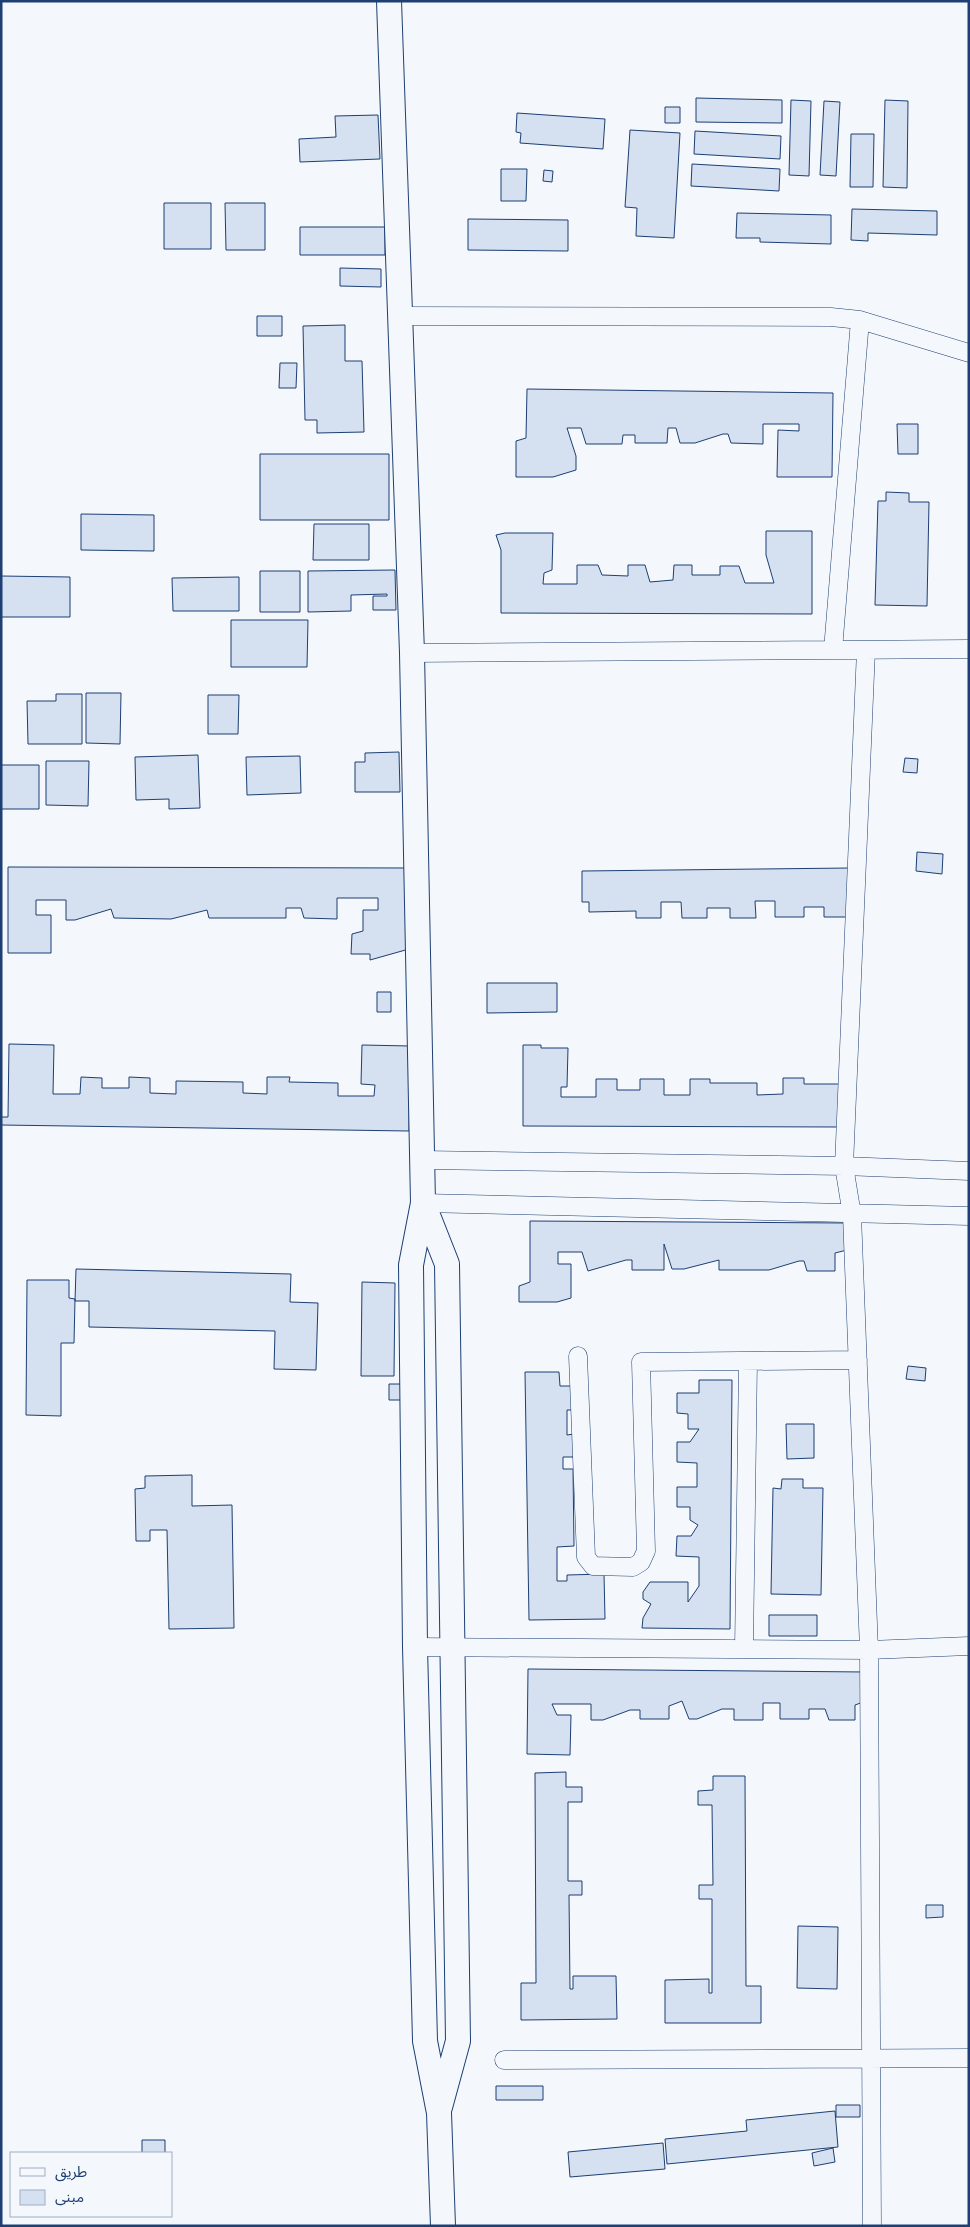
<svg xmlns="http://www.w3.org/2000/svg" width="970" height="2227" viewBox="0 0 970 2227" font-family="'Varela Round','Noto Sans Arabic',sans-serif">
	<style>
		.building { fill: #d5e0f0; stroke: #1d3f73 }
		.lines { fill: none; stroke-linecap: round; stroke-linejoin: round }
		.street-casing { stroke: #1d3f73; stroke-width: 19 }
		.secondary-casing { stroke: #1d3f73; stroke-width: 26 }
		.street { stroke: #f4f7fb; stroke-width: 18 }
		.secondary { stroke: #f4f7fb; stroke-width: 24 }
	</style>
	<rect width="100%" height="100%" fill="#f4f7fb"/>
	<path class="building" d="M 696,98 L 782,100 L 782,123 L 696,122 Z
		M 791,100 L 811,101 L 809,176 L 789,175 Z
		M 885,100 L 908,101 L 907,188 L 883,187 Z
		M 824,101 L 840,102 L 836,176 L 820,175 Z
		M 665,107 L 680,107 L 680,123 L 665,123 Z
		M 517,113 L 605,119 L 603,149 L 520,143 L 521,133 L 516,132 Z
		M 378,115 L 380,159 L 300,162 L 299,139 L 336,137 L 335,116 Z
		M 630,130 L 680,133 L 674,238 L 636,236 L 637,208 L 625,207 Z
		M 695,131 L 781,136 L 780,159 L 694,154 Z
		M 851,134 L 874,134 L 873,187 L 850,187 Z
		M 692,164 L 780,169 L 779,191 L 691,186 Z
		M 501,169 L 527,169 L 526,201 L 501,201 Z
		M 544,170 L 553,171 L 552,182 L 543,181 Z
		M 164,203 L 211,203 L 211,249 L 164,249 Z
		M 225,203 L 265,203 L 265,250 L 226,250 Z
		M 852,209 L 937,211 L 937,235 L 868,233 L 868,241 L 851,240 Z
		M 737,213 L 831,215 L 831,244 L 760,242 L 760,238 L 736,238 Z
		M 468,219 L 568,220 L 568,251 L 468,250 Z
		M 300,227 L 385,227 L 385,255 L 300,255 Z
		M 340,268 L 381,269 L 381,287 L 340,286 Z
		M 257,316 L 282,316 L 282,336 L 257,336 Z
		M 345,325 L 345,361 L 362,361 L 364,432 L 317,433 L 317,420 L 305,420 L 303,326 Z
		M 280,363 L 297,363 L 296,388 L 279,388 Z
		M 527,389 L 833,393 L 832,477 L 777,477 L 778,430 L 799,431 L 799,424 L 763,424 L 763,444 L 731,443 L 728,434 L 723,434 L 695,443 L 680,443 L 676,428 L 668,428 L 667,443 L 635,443 L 635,435 L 623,435 L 622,444 L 586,444 L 581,428 L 567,428 L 576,456 L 576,470 L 553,477 L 516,477 L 516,441 L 526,438 Z
		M 897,424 L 918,424 L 918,454 L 898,454 Z
		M 260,454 L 389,454 L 389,520 L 260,520 Z
		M 886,492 L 909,493 L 909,502 L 929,502 L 927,606 L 875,605 L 878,501 L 886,501 Z
		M 81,514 L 154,515 L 154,551 L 81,550 Z
		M 314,524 L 369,524 L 369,560 L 313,560 Z
		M 766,531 L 812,531 L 812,614 L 501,613 L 501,550 L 496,535 L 505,533 L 553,533 L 552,570 L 544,573 L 543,584 L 577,584 L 577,565 L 598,565 L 602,575 L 628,576 L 628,565 L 645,565 L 650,582 L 673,580 L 674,565 L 692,565 L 692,575 L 720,575 L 720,566 L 739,566 L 745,583 L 774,583 L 766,555 Z
		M 395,570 L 396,610 L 373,610 L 373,596 L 387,596 L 387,594 L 351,595 L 351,611 L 308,612 L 308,571 Z
		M 260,571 L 300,571 L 300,612 L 260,612 Z
		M 1,576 L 70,577 L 70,617 L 1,617 Z
		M 239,577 L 239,611 L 173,611 L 172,578 Z
		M 231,620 L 308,620 L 307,667 L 231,667 Z
		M 86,693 L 121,693 L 120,744 L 86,743 Z
		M 56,694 L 82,694 L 82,744 L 28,744 L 27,701 L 56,701 Z
		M 208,695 L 239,695 L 238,734 L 208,734 Z
		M 399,752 L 400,792 L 355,792 L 355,762 L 365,762 L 365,753 Z
		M 198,755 L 200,808 L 169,809 L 169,799 L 136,800 L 135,757 Z
		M 300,756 L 301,793 L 247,795 L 246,757 Z
		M 905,758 L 918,759 L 917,773 L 903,772 Z
		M 46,761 L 89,761 L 88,806 L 46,805 Z
		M 1,765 L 39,765 L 39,809 L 1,809 Z
		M 917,852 L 943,854 L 942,874 L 916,871 Z
		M 8,867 L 409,868 L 409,949 L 370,960 L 370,954 L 351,954 L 352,934 L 363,931 L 363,910 L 378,910 L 378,898 L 337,898 L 337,919 L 304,918 L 301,908 L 286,908 L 286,918 L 209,918 L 207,910 L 171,919 L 114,918 L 111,909 L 75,920 L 66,920 L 66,900 L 36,900 L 36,915 L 51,915 L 51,953 L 8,953 Z
		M 850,868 L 850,917 L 824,917 L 824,907 L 804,907 L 804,917 L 775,917 L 775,901 L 755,901 L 756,918 L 730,918 L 730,908 L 707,908 L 707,918 L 682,918 L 681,902 L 661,902 L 661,918 L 636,918 L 636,911 L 589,912 L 589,902 L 582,902 L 582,871 Z
		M 487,983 L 557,983 L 557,1012 L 487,1013 Z
		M 377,992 L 391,992 L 391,1012 L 377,1012 Z
		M 9,1044 L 54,1045 L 53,1094 L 80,1094 L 81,1077 L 102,1078 L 102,1088 L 129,1088 L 129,1077 L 150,1078 L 150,1093 L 176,1094 L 176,1081 L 243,1082 L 243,1093 L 267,1094 L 267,1077 L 290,1077 L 289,1082 L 338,1083 L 338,1096 L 374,1096 L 375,1085 L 361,1084 L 362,1045 L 410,1046 L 409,1131 L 1,1125 L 1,1117 L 8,1117 Z
		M 523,1045 L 541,1045 L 541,1048 L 568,1048 L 567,1087 L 561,1087 L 561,1097 L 596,1097 L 596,1079 L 617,1079 L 617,1090 L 640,1090 L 640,1079 L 664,1079 L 664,1095 L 690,1095 L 690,1079 L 710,1079 L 710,1083 L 757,1083 L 757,1095 L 783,1094 L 783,1078 L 804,1078 L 804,1084 L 839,1084 L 839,1127 L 523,1126 Z
		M 530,1221 L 847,1223 L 847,1250 L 835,1253 L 835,1271 L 807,1271 L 804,1261 L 799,1261 L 769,1270 L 719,1270 L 719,1260 L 684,1269 L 672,1269 L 664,1244 L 664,1270 L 632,1270 L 632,1260 L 626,1260 L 588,1271 L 582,1252 L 558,1252 L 558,1264 L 571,1264 L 571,1298 L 557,1302 L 519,1302 L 519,1286 L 530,1282 Z
		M 76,1269 L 291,1274 L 290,1302 L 318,1303 L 316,1370 L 274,1369 L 275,1331 L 89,1327 L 89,1301 L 75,1301 Z
		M 27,1280 L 69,1280 L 69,1298 L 75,1299 L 74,1343 L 61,1343 L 61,1416 L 26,1415 Z
		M 362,1282 L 395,1283 L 394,1376 L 361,1376 Z
		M 908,1366 L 926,1368 L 925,1381 L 906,1379 Z
		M 525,1372 L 559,1372 L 560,1386 L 575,1386 L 575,1410 L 567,1410 L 567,1435 L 574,1434 L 574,1457 L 563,1457 L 563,1469 L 573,1469 L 574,1546 L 557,1547 L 557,1581 L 567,1581 L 567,1575 L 604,1574 L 605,1619 L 529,1620 Z
		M 699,1380 L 732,1380 L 730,1629 L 642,1628 L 643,1618 L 651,1604 L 643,1599 L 643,1592 L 650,1582 L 688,1582 L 688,1602 L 699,1586 L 699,1557 L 676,1556 L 677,1536 L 691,1536 L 698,1525 L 690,1520 L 690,1507 L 677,1507 L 677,1487 L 697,1487 L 697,1463 L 677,1462 L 677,1442 L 690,1442 L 699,1429 L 688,1429 L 688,1414 L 677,1413 L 677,1393 L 699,1393 Z
		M 389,1384 L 402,1384 L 402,1400 L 389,1400 Z
		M 786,1424 L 814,1424 L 814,1458 L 787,1459 Z
		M 192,1475 L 192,1506 L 232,1505 L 234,1628 L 169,1629 L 167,1530 L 150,1530 L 150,1541 L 136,1541 L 135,1489 L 145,1488 L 145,1476 Z
		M 782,1479 L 803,1479 L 803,1488 L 823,1488 L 821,1595 L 771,1594 L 773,1488 L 781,1489 Z
		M 769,1615 L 817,1615 L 817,1636 L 769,1636 Z
		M 528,1669 L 866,1672 L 866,1701 L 855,1705 L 855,1720 L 829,1720 L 825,1709 L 809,1709 L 809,1719 L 780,1719 L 780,1703 L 763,1703 L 763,1720 L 734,1720 L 734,1709 L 722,1709 L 697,1719 L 689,1719 L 682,1701 L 669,1706 L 669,1719 L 640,1719 L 640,1710 L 630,1710 L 603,1720 L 591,1720 L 591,1704 L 552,1704 L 557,1715 L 571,1715 L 570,1755 L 527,1754 Z
		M 566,1772 L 566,1787 L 582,1787 L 582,1802 L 568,1802 L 568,1881 L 582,1881 L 582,1895 L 569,1895 L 570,1989 L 573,1989 L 573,1976 L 616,1976 L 617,2019 L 521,2020 L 521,1983 L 536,1983 L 535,1773 Z
		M 713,1776 L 745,1776 L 746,1986 L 761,1986 L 761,2023 L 665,2023 L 665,1980 L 709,1979 L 709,1993 L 712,1993 L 712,1899 L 699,1899 L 699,1885 L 713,1885 L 712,1805 L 698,1805 L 698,1791 L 713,1790 Z
		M 926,1905 L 943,1905 L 943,1917 L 926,1918 Z
		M 798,1926 L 838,1927 L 837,1989 L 797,1988 Z
		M 496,2086 L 543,2086 L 543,2100 L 496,2100 Z
		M 836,2105 L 860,2105 L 860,2117 L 836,2117 Z
		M 835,2111 L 838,2147 L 667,2164 L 665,2139 L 747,2131 L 746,2120 Z
		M 142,2140 L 165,2140 L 165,2153 L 142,2153 Z
		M 663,2143 L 665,2169 L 570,2177 L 568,2152 Z
		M 833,2148 L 835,2162 L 814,2166 L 812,2153 Z"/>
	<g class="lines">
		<defs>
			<path id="street" d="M 398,316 L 831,317 L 860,320 L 969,353
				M 833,650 L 860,320
				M 866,650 L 844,1166 L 852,1215 L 869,1650 L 872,2226
				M 412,653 L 969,649
				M 422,1160 L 844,1166 L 969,1171
				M 423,1203 L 969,1216
				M 578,1356 L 586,1557 L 593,1566 L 633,1567 L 641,1562 L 646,1551 L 641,1362 L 858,1360
				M 415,1647 L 869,1650 L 969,1646
				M 744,1649 L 748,1361
				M 504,2060 L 969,2058"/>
			<path id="secondary" d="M 389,1 L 412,653 L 423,1203 L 411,1265 L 415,1647 L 425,2041 L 439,2113 L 443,2226
				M 423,1203 L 447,1264 L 458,2041 L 440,2107"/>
		</defs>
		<use href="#street" class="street-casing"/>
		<use href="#secondary" class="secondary-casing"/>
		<use href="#street" class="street"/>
		<use href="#secondary" class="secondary"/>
	</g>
	<rect width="970" height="2227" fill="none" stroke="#1d3f73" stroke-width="5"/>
	<rect x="10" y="2152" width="162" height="65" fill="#f4f7fb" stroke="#9eadc5"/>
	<rect x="20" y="2168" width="25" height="8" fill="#f4f7fb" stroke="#9eadc5"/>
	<text x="55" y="2177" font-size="15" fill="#1d3f73">طريق</text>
	<rect x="20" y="2190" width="25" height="15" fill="#d5e0f0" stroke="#9eadc5"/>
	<text x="55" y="2202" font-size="15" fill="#1d3f73">مبنى</text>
</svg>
